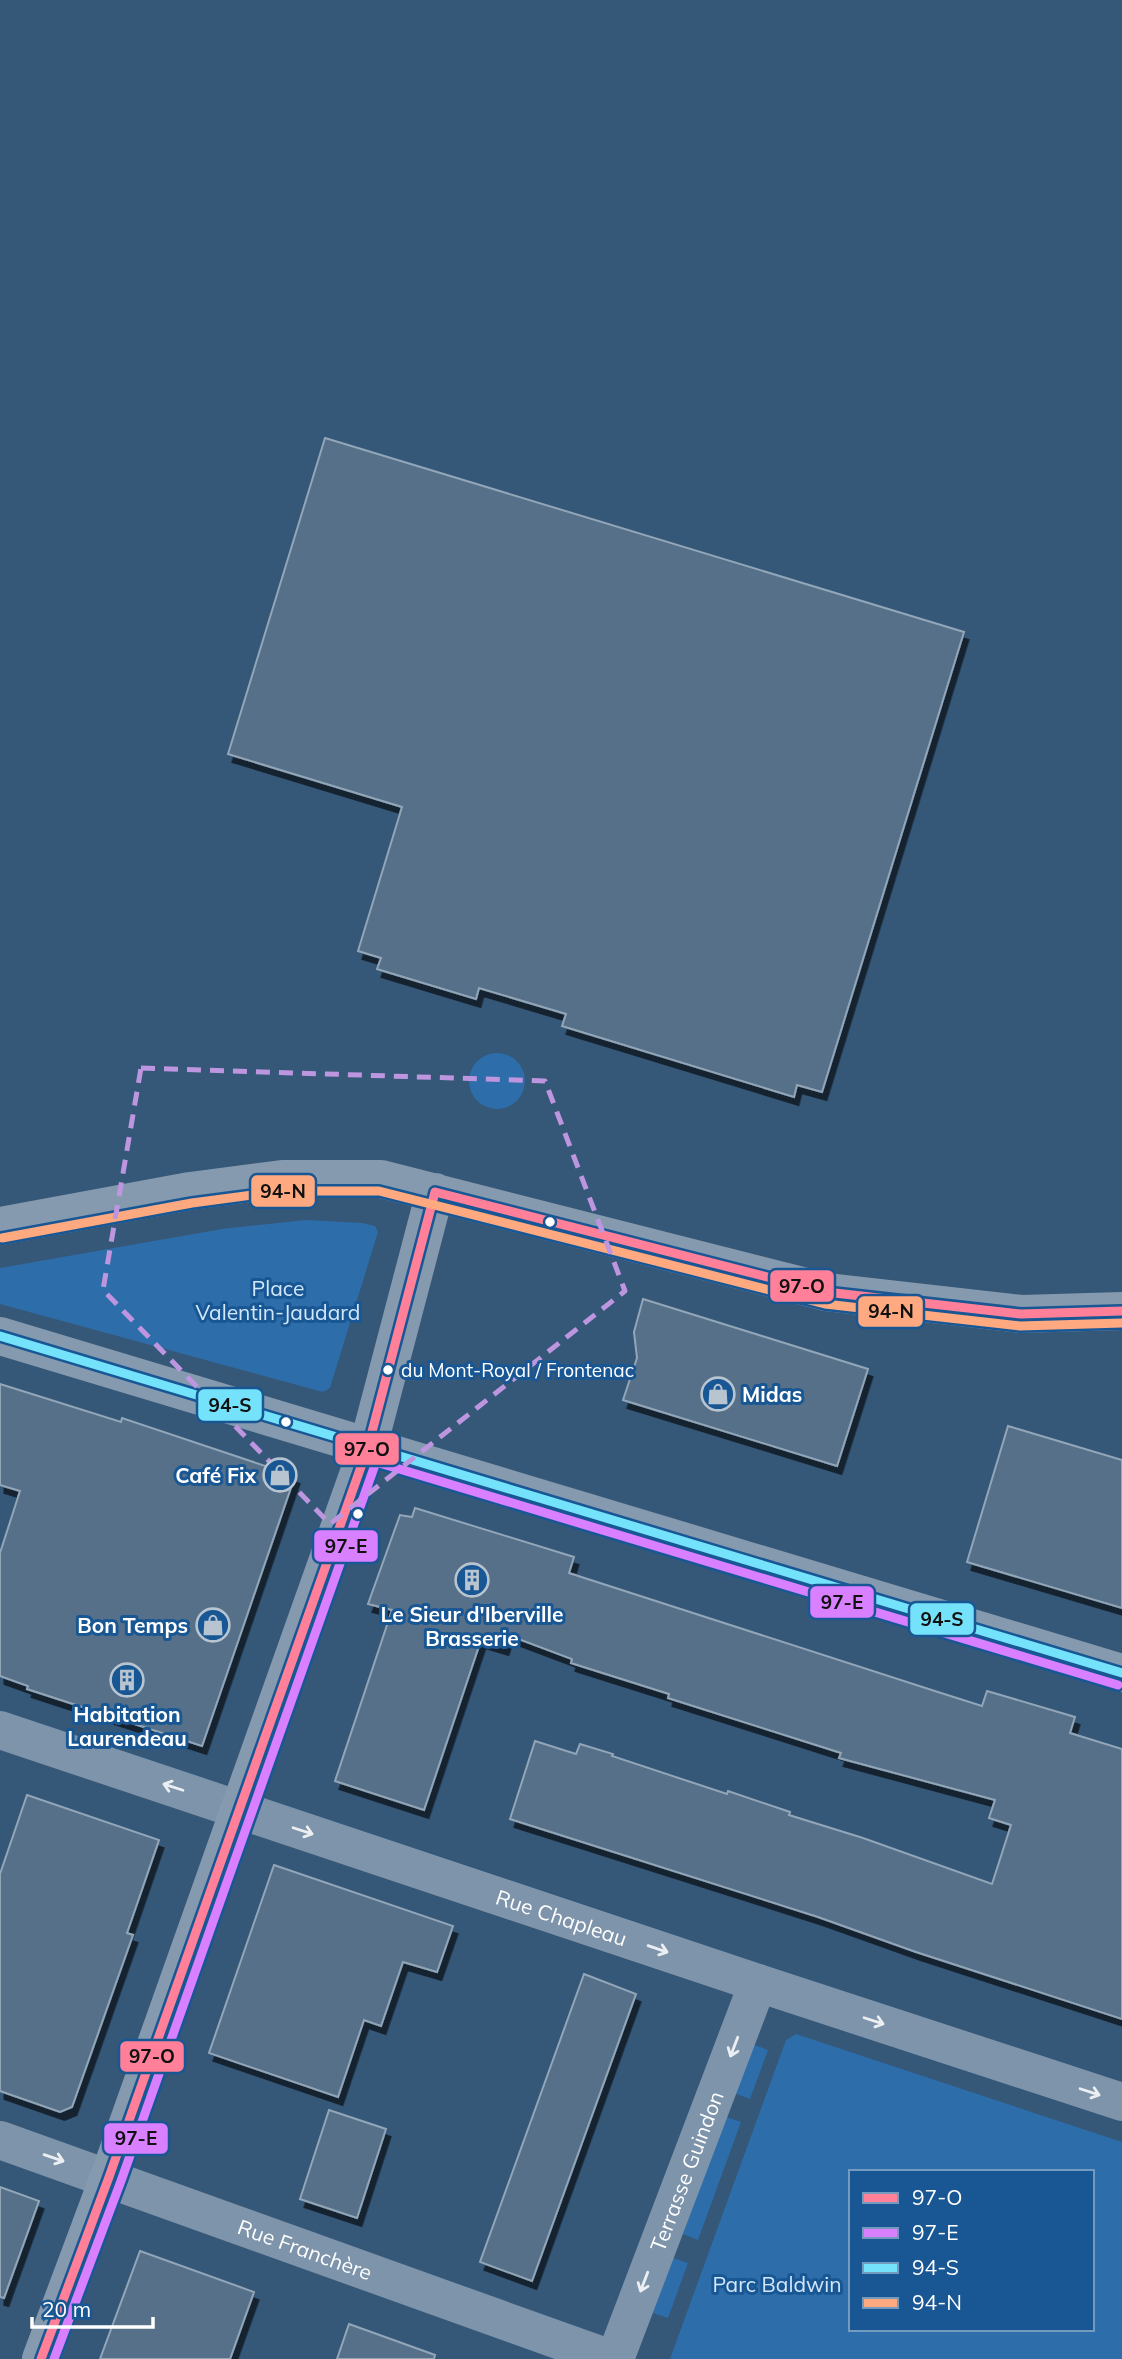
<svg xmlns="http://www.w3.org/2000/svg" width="1122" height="2359" viewBox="0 0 1122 2359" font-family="Mulish,sans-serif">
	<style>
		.green { fill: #2d6eaa; fill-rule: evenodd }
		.building { fill: #546f88; stroke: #92a6b8; stroke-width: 2; filter: url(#shadow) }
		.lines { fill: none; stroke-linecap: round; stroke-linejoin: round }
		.street { stroke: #7e94ab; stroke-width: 38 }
		.secondary { stroke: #859aaf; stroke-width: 38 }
		.bus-1-casing { stroke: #195794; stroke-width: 14 }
		.bus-2-casing { stroke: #195794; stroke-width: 14 }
		.bus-3-casing { stroke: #195794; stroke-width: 14 }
		.bus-4-casing { stroke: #195794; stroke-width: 14 }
		.bus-1 { stroke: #ff8098; stroke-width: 9 }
		.bus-2 { stroke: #d880ff; stroke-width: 9 }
		.bus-3 { stroke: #73e2fa; stroke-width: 9 }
		.bus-4 { stroke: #ffa980; stroke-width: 9 }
		.oneway { stroke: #eceff2 }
		.marked { fill: none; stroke: #bd96df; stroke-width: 5; stroke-dasharray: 14 9; stroke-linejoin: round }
		.bus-dot { fill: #fff; stroke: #195794; stroke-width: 2.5 }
		.labels { text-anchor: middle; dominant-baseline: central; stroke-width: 6; stroke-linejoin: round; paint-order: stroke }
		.bus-label { font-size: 19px; fill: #fff; stroke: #195794; text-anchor: start }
		.park-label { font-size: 21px; fill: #d1e7fb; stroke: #195794 }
		.poi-label { font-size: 21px; font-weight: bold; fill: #fff; stroke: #195794; text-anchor: end }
		.street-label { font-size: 21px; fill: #fff; stroke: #195794 }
		.line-badge { stroke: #195794; stroke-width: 2.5 }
		.pale-badge-label { font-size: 19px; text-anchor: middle; font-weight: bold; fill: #111 }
	</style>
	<defs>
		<filter id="shadow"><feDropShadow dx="4.5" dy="8" stdDeviation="0" flood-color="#0009"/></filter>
	</defs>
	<rect width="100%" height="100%" fill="#355778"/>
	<path class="green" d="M469 1081a28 28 0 1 1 56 0a28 28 0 1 1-56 0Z
		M 306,1220 L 362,1223 L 375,1226 L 378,1232 L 330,1388 L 323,1392 L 0,1304 L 0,1268 L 222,1229 Z
		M 796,2034 L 1122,2142 L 1122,2359 L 670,2359 L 786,2040 ZM 851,2172 L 1092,2172 L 1092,2329 L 851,2329 Z
		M 752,2044 L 768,2050 L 750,2099 L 734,2093 Z
		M 726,2117 L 741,2122 L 698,2240 L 683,2234 Z
		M 673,2258 L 688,2263 L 668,2318 L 653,2313 Z"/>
	<path class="building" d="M 325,438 L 964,632 L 822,1092 L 797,1085 L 794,1097 L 562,1026 L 566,1014 L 479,988 L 476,999 L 377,969 L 381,958 L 358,951 L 402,807 L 228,754 Z
		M 643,1299 L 868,1369 L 837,1466 L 623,1400 L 637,1358 L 634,1332 Z
		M 0,1384 L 121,1422 L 122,1418 L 295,1476 L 202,1746 L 27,1689 L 28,1686 L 0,1676 L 0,1553 L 20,1491 L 0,1485 Z
		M 1008,1426 L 1122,1460 L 1122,1608 L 967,1562 Z
		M 415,1508 L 574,1557 L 569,1573 L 941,1693 L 982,1706 L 987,1691 L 1075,1717 L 1070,1733 L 1122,1749 L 1122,2019 L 916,1952 L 818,1917 L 510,1819 L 535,1741 L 576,1754 L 580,1744 L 613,1754 L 612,1756 L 727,1794 L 728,1791 L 790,1812 L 789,1815 L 863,1838 L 992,1884 L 1011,1825 L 989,1818 L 995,1800 L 839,1758 L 841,1753 L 668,1698 L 669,1694 L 571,1663 L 572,1659 L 508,1635 L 504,1647 L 481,1640 L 424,1810 L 335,1781 L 392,1610 L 368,1604 L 400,1515 L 412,1517 Z
		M 27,1795 L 159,1840 L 127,1933 L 133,1935 L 72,2107 L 60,2112 L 0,2091 L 0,1874 Z
		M 274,1865 L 453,1926 L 437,1972 L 403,1962 L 381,2026 L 364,2020 L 338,2097 L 209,2053 Z
		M 584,1974 L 636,1994 L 532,2281 L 480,2262 Z
		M 329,2110 L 386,2129 L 357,2218 L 300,2199 Z
		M 0,2187 L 39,2201 L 4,2298 L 0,2297 Z
		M 140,2251 L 254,2292 L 230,2359 L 100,2359 Z
		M 349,2324 L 435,2355 L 434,2359 L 337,2359 Z"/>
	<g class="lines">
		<g class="street">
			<path id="s1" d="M 0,1730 L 758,1983 L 1122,2102"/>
			<path id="s2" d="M 0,2140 L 611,2359"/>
			<path id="s3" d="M 615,2359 L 758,1983"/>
		</g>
		<path class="secondary" d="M 0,1226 L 190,1191 L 282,1179 L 381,1179 L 826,1292 L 1021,1314 L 1122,1311
			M 0,1336 L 1122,1673
			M 41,2359 L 109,2177 L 368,1447 L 435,1192"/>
		<defs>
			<path id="bus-1" d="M 41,2359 L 109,2177 L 368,1447 L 435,1192 L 826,1292 L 1021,1314 L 1122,1311"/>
			<path id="bus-2" d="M 54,2359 L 121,2181 L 376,1462 L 1118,1685"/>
			<path id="bus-3" d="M 0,1336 L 1122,1673"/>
			<path id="bus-4" d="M 2,1238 L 192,1203 L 283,1191 L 379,1191 L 825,1304 L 1020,1326 L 1122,1323"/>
		</defs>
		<use href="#bus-1" class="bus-1-casing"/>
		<use href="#bus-2" class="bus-2-casing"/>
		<use href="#bus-3" class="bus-3-casing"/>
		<use href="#bus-4" class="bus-4-casing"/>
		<use href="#bus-1" class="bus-1"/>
		<use href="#bus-2" class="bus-2"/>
		<use href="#bus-3" class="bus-3"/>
		<use href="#bus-4" class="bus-4"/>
	</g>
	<defs><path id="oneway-shaft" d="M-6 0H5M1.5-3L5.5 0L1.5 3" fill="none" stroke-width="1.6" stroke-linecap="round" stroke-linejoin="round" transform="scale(1.75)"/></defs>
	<g class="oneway">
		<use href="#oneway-shaft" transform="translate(173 1787) rotate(-162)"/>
		<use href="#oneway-shaft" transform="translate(303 1831) rotate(18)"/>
		<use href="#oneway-shaft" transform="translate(658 1949) rotate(19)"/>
		<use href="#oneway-shaft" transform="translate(874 2021) rotate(18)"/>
		<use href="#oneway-shaft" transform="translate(734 2047) rotate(111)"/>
		<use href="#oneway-shaft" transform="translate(1090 2092) rotate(18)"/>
		<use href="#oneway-shaft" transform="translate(54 2158) rotate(19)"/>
		<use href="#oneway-shaft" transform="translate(644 2282) rotate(111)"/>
	</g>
	<path class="marked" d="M 141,1068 L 545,1081 L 625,1291 L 330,1524 L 103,1290 Z"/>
	<defs>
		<symbol id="shop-ring" viewBox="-11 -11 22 22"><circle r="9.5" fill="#195794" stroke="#b8c4d0" stroke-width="1.5"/><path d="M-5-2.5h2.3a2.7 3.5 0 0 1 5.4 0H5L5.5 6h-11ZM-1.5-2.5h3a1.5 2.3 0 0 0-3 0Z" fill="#b8c4d0"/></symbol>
		<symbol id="building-ring" viewBox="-11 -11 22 22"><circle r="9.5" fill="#195794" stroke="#b8c4d0" stroke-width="1.5"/><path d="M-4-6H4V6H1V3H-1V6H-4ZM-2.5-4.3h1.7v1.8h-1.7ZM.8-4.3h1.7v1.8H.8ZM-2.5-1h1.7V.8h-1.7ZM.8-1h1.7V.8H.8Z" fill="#b8c4d0"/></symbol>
	</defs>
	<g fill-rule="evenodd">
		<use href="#shop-ring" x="699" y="1375" width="38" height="38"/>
		<use href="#shop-ring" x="261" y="1456" width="38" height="38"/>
		<use href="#building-ring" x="453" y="1561" width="38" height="38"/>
		<use href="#shop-ring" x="194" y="1606" width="38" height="38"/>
		<use href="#building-ring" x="108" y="1661" width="38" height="38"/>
	</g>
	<g class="bus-dot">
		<circle cx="550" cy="1222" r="6"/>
		<circle cx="388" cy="1370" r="6"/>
		<circle cx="286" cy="1422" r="6"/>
		<circle cx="358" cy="1514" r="6"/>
	</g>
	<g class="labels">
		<g class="bus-label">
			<text x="401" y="1370">du Mont-Royal / Frontenac</text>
		</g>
		<g class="park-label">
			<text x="278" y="1288">Place<tspan x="278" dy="24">Valentin-Jaudard</tspan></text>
			<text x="777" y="2284">Parc Baldwin</text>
		</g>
		<g class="poi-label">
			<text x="742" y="1394" text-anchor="start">Midas</text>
			<text x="256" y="1475">Café Fix</text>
			<text x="472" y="1614" text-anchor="middle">Le Sieur d'Iberville<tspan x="472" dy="24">Brasserie</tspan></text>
			<text x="188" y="1625">Bon Temps</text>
			<text x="127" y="1714" text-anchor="middle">Habitation<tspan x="127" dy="24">Laurendeau</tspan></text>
		</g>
		<g class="street-label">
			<text stroke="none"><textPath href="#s1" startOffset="592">Rue Chapleau</textPath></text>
			<text stroke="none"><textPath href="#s3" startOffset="201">Terrasse Guindon</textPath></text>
			<text stroke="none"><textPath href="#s2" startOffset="324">Rue Franchère</textPath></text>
		</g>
	</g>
	<g class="line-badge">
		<rect x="250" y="1174" width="66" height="34" rx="7" fill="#ffa980"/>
		<rect x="769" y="1269" width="66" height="34" rx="7" fill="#ff8098"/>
		<rect x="857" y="1295" width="67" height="33" rx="7" fill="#ffa980"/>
		<rect x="197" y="1388" width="66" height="34" rx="7" fill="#73e2fa"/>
		<rect x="334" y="1432" width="66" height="34" rx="7" fill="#ff8098"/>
		<rect x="313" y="1529" width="66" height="34" rx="7" fill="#d880ff"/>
		<rect x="809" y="1585" width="66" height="34" rx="7" fill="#d880ff"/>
		<rect x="909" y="1602" width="66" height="34" rx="7" fill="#73e2fa"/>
		<rect x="119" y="2040" width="66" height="33" rx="7" fill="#ff8098"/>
		<rect x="103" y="2122" width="66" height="33" rx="7" fill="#d880ff"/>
	</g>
	<g class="pale-badge-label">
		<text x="283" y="1198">94-N</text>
		<text x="802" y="1293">97-O</text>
		<text x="891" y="1318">94-N</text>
		<text x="230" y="1412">94-S</text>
		<text x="367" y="1456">97-O</text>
		<text x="346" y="1553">97-E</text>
		<text x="842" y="1609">97-E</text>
		<text x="942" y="1626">94-S</text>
		<text x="152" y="2063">97-O</text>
		<text x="136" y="2145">97-E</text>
	</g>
	<rect x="849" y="2170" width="245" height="161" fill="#195794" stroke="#759abf" stroke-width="2"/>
	<rect x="863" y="2193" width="35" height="10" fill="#ff8098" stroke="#759abf" stroke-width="2"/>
	<text x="912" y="2205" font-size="21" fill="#ffffff">97-O</text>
	<rect x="863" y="2228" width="35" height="10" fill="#d880ff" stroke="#759abf" stroke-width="2"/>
	<text x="912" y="2240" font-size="21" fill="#ffffff">97-E</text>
	<rect x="863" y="2263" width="35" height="10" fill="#73e2fa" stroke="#759abf" stroke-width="2"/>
	<text x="912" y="2275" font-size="21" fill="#ffffff">94-S</text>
	<rect x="863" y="2298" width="35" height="10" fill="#ffa980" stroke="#759abf" stroke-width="2"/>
	<text x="912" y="2310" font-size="21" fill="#ffffff">94-N</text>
	<path d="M32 2317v10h121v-10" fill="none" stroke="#ffffff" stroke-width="3.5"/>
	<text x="42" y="2317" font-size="21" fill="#ffffff" stroke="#195794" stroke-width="5" paint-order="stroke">20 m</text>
</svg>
